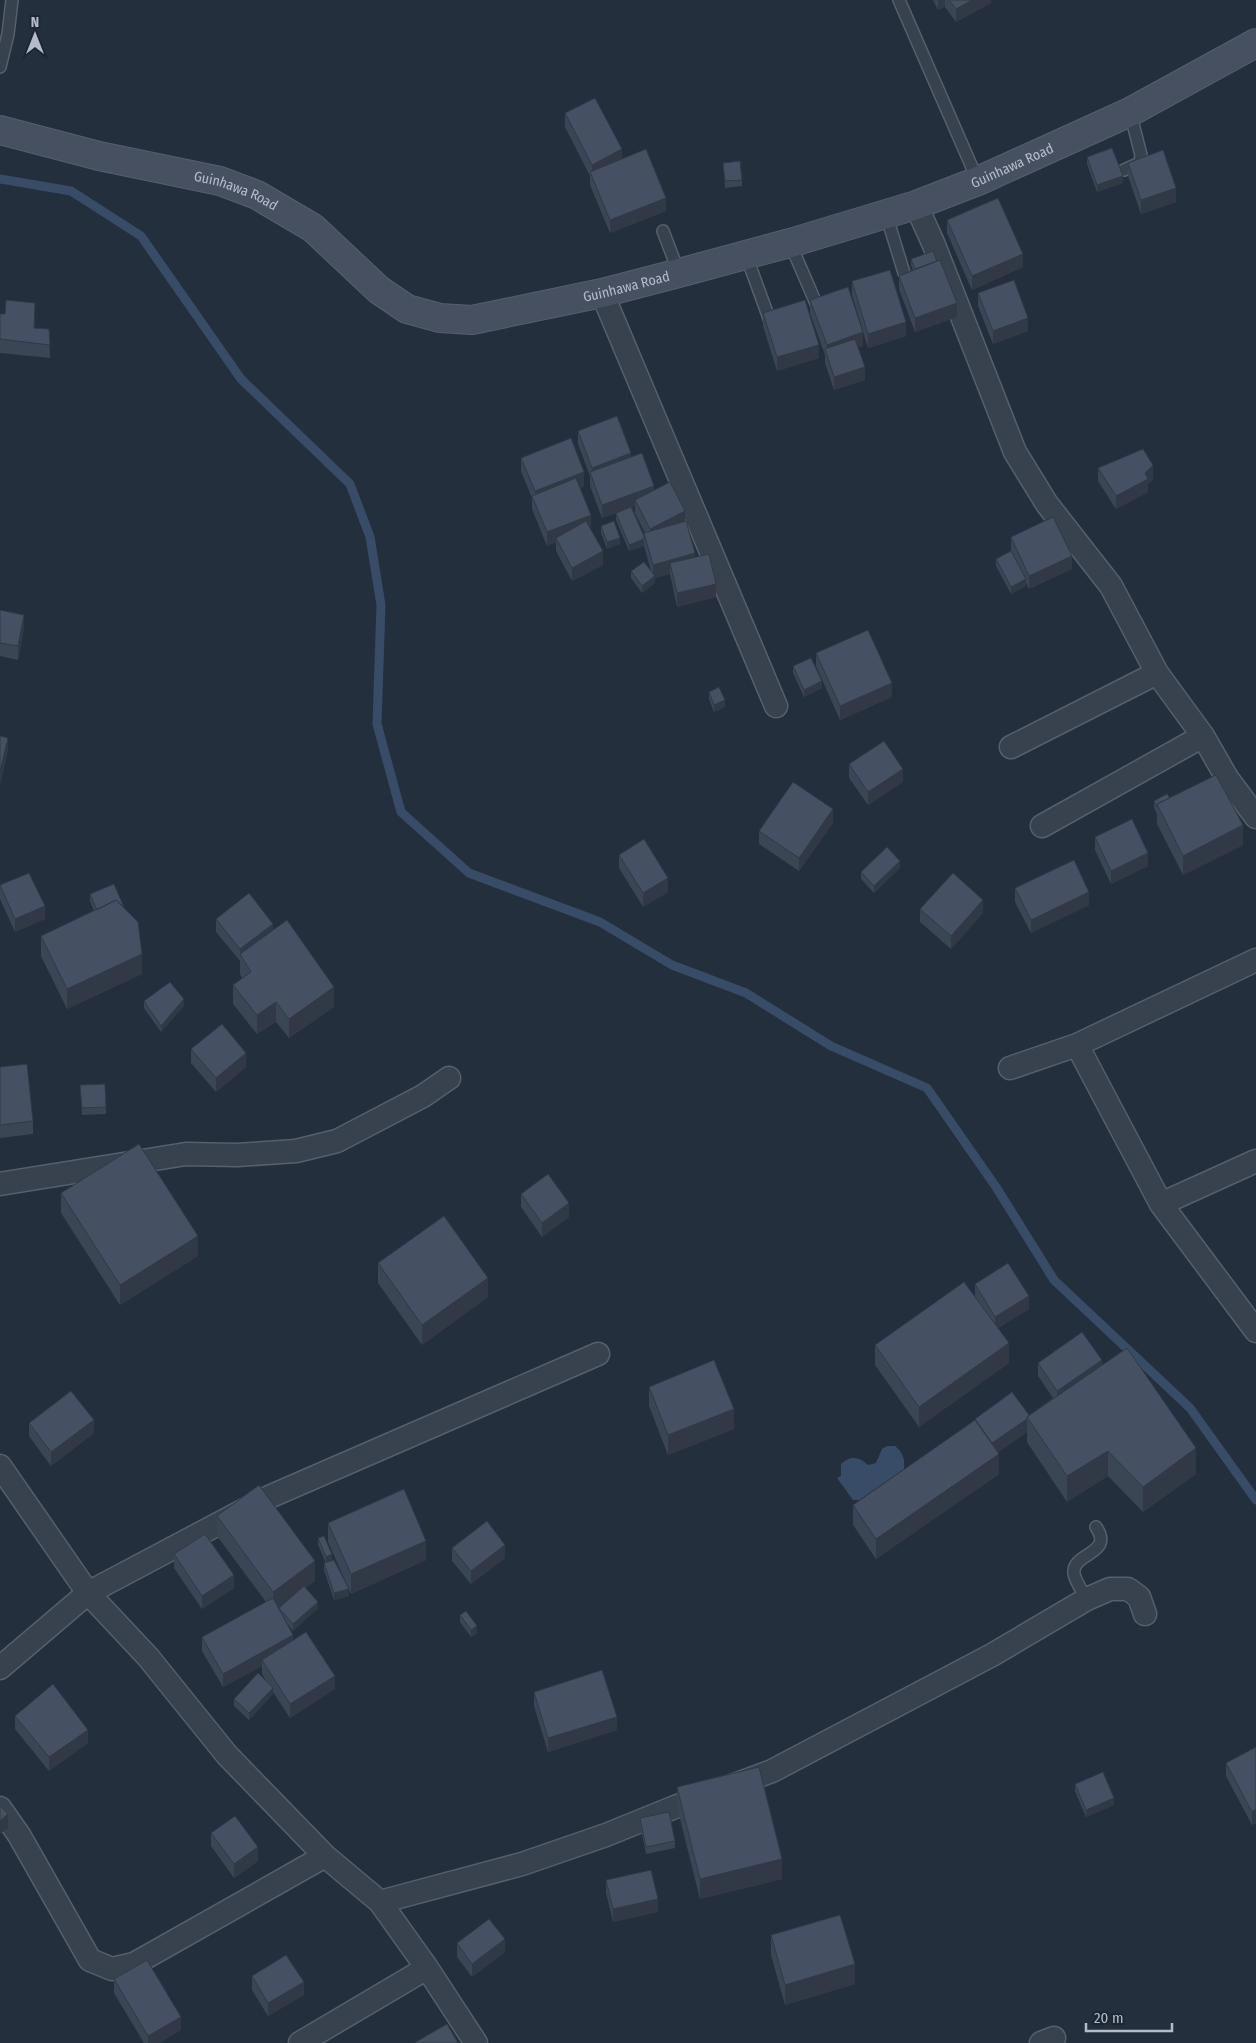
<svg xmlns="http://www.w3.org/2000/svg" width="1256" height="2043" viewBox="0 0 1256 2043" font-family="'Fira Sans Condensed',sans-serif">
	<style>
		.water { fill: #394c67 }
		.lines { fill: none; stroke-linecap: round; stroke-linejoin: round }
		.stream { stroke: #394c67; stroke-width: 9 }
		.lane-casing { stroke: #565f6c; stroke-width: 14 }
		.street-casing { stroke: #565f6c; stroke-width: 25 }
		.secondary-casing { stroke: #565f6c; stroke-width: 30 }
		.lane { stroke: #38414e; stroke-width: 11 }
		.street { stroke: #38414e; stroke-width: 22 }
		.secondary { stroke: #465061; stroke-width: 28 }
		.wall { fill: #3b4654; fill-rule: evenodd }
		.shaded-wall { fill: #303945 }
		.building { fill: #455162; stroke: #303945 }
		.labels { text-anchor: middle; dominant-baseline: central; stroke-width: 4; stroke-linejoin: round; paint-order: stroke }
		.street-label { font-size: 14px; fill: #b4bcc9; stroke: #1d2633 }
	</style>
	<rect width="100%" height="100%" fill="#242f3e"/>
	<path class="water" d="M 887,1446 L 895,1446 C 903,1453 905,1458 904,1469 L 859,1500 L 853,1500 L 837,1478 L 841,1476 L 841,1464 C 851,1455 859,1457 868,1465 L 876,1463 L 882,1449 Z"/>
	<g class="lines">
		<path class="stream" d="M 0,179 L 71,191 L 141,236 L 241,379 L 350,484 L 370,537 L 381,605 L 377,724 L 401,812 L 469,873 L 600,922 L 672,965 L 746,993 L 831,1046 L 927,1088 L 996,1187 L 1054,1280 L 1190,1408 L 1256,1500"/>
		<defs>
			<path id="lane" d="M 899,0 L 978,181
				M 0,67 L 8,34 L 12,0
				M 1124,170 L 1140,163 L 1141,155 L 1130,112
				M 886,214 L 904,273
				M 663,231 L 679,273
				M 790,243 L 818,308
				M 746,255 L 770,321
				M 1087,1599 C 1083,1592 1076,1583 1074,1574 C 1071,1552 1115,1555 1096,1527"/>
			<path id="street" d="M 916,205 L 934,245 L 1015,452 L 1047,504 L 1111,586 L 1157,673 L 1203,736 L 1227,778 L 1256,817
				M 602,293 L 776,706
				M 1011,747 L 1157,673
				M 1042,826 L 1203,736
				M 1077,1045 L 1161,1204 L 1256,1331
				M 1010,1068 L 1077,1045 L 1256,960
				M 0,1184 L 186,1154 L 237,1155 L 296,1151 L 337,1141 L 423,1096 L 449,1078
				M 1161,1204 L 1256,1161
				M 0,1466 L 88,1593 L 148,1657 L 227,1755 L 325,1856 L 380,1902 L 427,1968 L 476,2043
				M 0,1668 L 88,1593 L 269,1497 L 598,1354
				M 0,1808 L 19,1835 L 90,1960 L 112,1969 L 134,1964 L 325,1856
				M 380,1902 L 522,1864 L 606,1835 L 675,1807 L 772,1771 L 992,1655 L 1087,1599 L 1110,1589 L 1128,1589 L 1139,1597 L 1145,1614
				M 300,2043 L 427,1968
				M 1041,2043 L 1054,2038"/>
			<g id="secondary">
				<path id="s1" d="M 0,130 L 99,156 L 220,181 L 257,195 L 313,228 L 379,290 L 407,309 L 440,318 L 472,320 L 602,293 L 679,273 L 790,243 L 916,205 L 978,181 L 1130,112 L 1256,43"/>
			</g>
		</defs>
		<use href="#lane" class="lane-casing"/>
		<use href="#street" class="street-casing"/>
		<use href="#secondary" class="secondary-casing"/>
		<use href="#lane" class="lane"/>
		<use href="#street" class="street"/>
		<use href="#secondary" class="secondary"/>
	</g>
	<path class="wall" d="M 933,0 L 991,0 L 991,3 L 956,22 L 945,7 L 938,10 Z
		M 565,113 L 622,159 L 666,211 L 610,233 L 590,185 L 590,176 L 565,127 Z
		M 1087,157 L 1123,183 L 1097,192 L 1087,164 Z
		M 723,163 L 742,180 L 742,186 L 725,188 Z
		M 1128,163 L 1176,202 L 1141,214 L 1128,176 Z
		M 947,220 L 1023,267 L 972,290 L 947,233 Z
		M 911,259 L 957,317 L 915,332 L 899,289 L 899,276 L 913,270 L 911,265 Z
		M 852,281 L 906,336 L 868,348 L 863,332 L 863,346 L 858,347 L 865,380 L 834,390 L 825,363 L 825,355 L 810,313 L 810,300 L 863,331 L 852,295 Z
		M 978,293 L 1028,331 L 993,344 L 978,306 Z
		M 763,313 L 819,358 L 777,371 L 763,326 Z
		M 0,314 L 35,316 L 35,329 L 49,329 L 50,358 L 0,353 Z
		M 578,431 L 631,457 L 654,490 L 685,522 L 695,557 L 716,597 L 677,607 L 670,574 L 655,578 L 655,583 L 642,593 L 631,578 L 631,571 L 651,571 L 644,546 L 629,551 L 616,520 L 616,513 L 619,512 L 602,518 L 590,486 L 590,476 L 578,444 ZM 635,506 L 635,513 L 645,533 L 644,533 L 644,536 L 632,507 Z
		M 521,458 L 584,486 L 580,488 L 590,528 L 603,565 L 572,581 L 556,551 L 556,542 L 547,546 L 532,509 L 532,498 L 521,471 Z
		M 1098,468 L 1153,479 L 1148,484 L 1148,492 L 1116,509 L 1098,481 Z
		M 601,526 L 620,544 L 607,549 L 601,533 Z
		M 1011,537 L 1072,569 L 1029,589 L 1026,583 L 1026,586 L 1011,594 L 996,566 L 996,559 L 1011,551 Z
		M 0,610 L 24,628 L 18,660 L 0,656 Z
		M 816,653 L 892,697 L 840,720 L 816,666 Z
		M 793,666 L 822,688 L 804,697 L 793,673 Z
		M 709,692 L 725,707 L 714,712 L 709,699 Z
		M 849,764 L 903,782 L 868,805 L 849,778 Z
		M 1170,798 L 1243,845 L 1183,875 L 1157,824 L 1157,814 L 1154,808 L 1154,801 Z
		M 833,823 L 799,871 L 759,844 L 759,831 Z
		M 1095,837 L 1148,866 L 1111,884 L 1095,850 Z
		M 619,855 L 668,892 L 643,907 L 619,868 Z
		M 900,868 L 874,893 L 861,879 L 861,872 Z
		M 0,885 L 45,919 L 15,932 L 0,899 Z
		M 1015,888 L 1089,905 L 1031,933 L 1015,902 Z
		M 90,894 L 142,974 L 67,1009 L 41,956 L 41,936 L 94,911 L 90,901 Z
		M 920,909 L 983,913 L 951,949 L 920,922 Z
		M 216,919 L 273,930 L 334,1007 L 289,1038 L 276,1022 L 257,1034 L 233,1004 L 233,985 L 242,978 L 240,974 L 240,961 L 216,932 Z
		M 144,1001 L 184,1006 L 161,1032 L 144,1008 Z
		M 191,1049 L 246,1067 L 216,1092 L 191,1063 Z
		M 0,1067 L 33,1121 L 33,1134 L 0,1138 Z
		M 80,1085 L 106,1107 L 106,1114 L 82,1115 Z
		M 61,1193 L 198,1256 L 120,1305 L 61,1213 Z
		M 521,1194 L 569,1217 L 542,1237 L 521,1207 Z
		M 378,1263 L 488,1297 L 422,1345 L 378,1283 Z
		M 975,1284 L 1029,1309 L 998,1328 L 1009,1363 L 919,1427 L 875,1365 L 875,1345 L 975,1296 Z
		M 1038,1363 L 1102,1365 L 1196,1474 L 1143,1512 L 1108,1476 L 1067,1502 L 1027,1442 L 1027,1432 L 998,1452 L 999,1474 L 876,1559 L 853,1525 L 853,1505 L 975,1421 L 975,1419 L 1029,1415 L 1053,1398 L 1038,1376 Z
		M 649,1387 L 734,1429 L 668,1455 L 649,1406 Z
		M 29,1423 L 94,1433 L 51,1466 L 29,1436 Z
		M 217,1516 L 315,1581 L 305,1588 L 318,1608 L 293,1631 L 287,1623 L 293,1641 L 335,1689 L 290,1718 L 273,1692 L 273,1694 L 249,1720 L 234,1706 L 234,1699 L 266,1681 L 262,1674 L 262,1666 L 223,1687 L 202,1651 L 202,1637 L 266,1602 L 217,1536 Z
		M 328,1523 L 426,1560 L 351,1594 L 328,1542 Z
		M 318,1538 L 332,1561 L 349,1596 L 334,1600 L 324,1570 L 324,1563 L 326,1563 L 318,1545 Z
		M 452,1548 L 505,1558 L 471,1584 L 452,1561 Z
		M 174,1554 L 234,1588 L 202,1609 L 174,1568 Z
		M 460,1615 L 477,1633 L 471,1637 L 460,1622 Z
		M 534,1692 L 617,1730 L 548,1752 L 534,1706 Z
		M 15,1716 L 88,1743 L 49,1771 L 15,1729 Z
		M 1256,1747 L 1256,1823 L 1252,1825 L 1226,1776 L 1226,1763 Z
		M 1075,1784 L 1114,1805 L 1086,1817 L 1075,1791 Z
		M 677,1787 L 782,1879 L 700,1899 L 677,1807 Z
		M 640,1818 L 675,1841 L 675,1848 L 646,1854 L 640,1825 Z
		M 211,1833 L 258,1861 L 234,1878 L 211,1846 Z
		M 606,1880 L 658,1912 L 613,1922 L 606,1893 Z
		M 771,1935 L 855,1984 L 785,2005 L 771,1955 Z
		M 457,1943 L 505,1952 L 472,1977 L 457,1957 Z
		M 252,1976 L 304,1995 L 268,2016 L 252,1990 Z
		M 114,1979 L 181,2030 L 159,2043 L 144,2043 L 114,1993 Z"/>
	<path class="shaded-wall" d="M 938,0 L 945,0 L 945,7 L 938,10 Z
		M 972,0 L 991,0 L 991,3 L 956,22 L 956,9 Z
		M 622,149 L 622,163 L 592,175 L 592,165 Z
		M 1123,176 L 1123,183 L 1097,192 L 1097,185 Z
		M 1176,188 L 1176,202 L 1141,214 L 1141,200 Z
		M 666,198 L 666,211 L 610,233 L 610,220 Z
		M 1023,254 L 1023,267 L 972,290 L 972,276 Z
		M 35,303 L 35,316 L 34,342 L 34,328 Z
		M 957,303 L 957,317 L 915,332 L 915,318 Z
		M 1028,318 L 1028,331 L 993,344 L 993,331 Z
		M 906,322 L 906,336 L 868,348 L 868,334 Z
		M 863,332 L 863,346 L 828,358 L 827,354 L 827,345 Z
		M 819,345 L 819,358 L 777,371 L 777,357 Z
		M 865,367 L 865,380 L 834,390 L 834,377 Z
		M 631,453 L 631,466 L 592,477 L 592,468 Z
		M 1153,465 L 1153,479 L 1148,484 L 1148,492 L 1116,509 L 1116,496 L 1145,473 Z
		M 584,472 L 584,486 L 535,505 L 535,491 Z
		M 654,486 L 654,500 L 635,500 L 635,506 L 602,518 L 602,505 Z
		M 685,511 L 685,525 L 650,542 L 650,529 Z
		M 591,515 L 591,528 L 558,541 L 556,538 L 556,542 L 547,546 L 547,532 Z
		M 620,538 L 620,544 L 607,549 L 607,542 Z
		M 644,539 L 644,546 L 629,551 L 629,545 Z
		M 603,551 L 603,565 L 572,581 L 572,568 Z
		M 695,553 L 695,567 L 670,563 L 670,574 L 655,578 L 655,583 L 642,593 L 642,586 L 653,578 L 653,565 Z
		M 1072,556 L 1072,569 L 1029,589 L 1029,576 Z
		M 1026,579 L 1026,586 L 1011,594 L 1011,587 Z
		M 716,584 L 716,597 L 677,607 L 677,593 Z
		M 24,615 L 24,628 L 18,660 L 18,646 Z
		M 822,681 L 822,688 L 804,697 L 804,690 Z
		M 892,683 L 892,697 L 840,720 L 840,706 Z
		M 725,700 L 725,707 L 714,712 L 714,705 Z
		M 8,738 L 8,751 L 0,786 L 0,772 Z
		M 903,769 L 903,782 L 868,805 L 868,792 Z
		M 833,809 L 833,823 L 799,871 L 799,858 Z
		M 1243,825 L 1243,845 L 1183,875 L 1183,856 Z
		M 1148,853 L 1148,866 L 1111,884 L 1111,871 Z
		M 900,861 L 900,868 L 874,893 L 874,886 Z
		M 668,878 L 668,892 L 643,907 L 643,893 Z
		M 1089,892 L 1089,905 L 1031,933 L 1031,920 Z
		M 983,900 L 983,913 L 951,949 L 951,936 Z
		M 45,906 L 45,919 L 15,932 L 15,919 Z
		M 273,924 L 273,937 L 240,956 L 240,949 Z
		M 142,954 L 142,974 L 67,1009 L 67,989 Z
		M 334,987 L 334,1007 L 289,1038 L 289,1019 Z
		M 184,999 L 184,1006 L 161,1032 L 161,1026 Z
		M 276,1002 L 276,1022 L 257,1034 L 257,1015 Z
		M 246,1053 L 246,1067 L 216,1092 L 216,1078 Z
		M 569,1203 L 569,1217 L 542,1237 L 542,1223 Z
		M 198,1236 L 198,1256 L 120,1305 L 120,1285 Z
		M 488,1278 L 488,1297 L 422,1345 L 422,1325 Z
		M 1029,1296 L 1029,1309 L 995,1330 L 995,1317 Z
		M 1009,1343 L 1009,1363 L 919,1427 L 919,1407 Z
		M 1102,1360 L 1102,1373 L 1057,1404 L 1057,1391 Z
		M 734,1409 L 734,1429 L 668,1455 L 668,1435 Z
		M 1027,1419 L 1027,1432 L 992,1457 L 992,1443 Z
		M 94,1420 L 94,1433 L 51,1466 L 51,1452 Z
		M 1196,1448 L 1196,1474 L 1143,1512 L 1143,1487 Z
		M 1108,1451 L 1108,1476 L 1067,1502 L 1067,1476 Z
		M 999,1454 L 999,1474 L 876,1559 L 876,1539 Z
		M 426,1541 L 426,1560 L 351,1594 L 351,1574 Z
		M 505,1545 L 505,1558 L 471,1584 L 471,1571 Z
		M 332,1554 L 332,1561 L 326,1564 L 326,1557 Z
		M 315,1561 L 315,1581 L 273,1612 L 273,1592 Z
		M 234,1575 L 234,1588 L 202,1609 L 202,1596 Z
		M 349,1589 L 349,1596 L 334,1600 L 334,1593 Z
		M 318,1602 L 318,1608 L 293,1631 L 293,1624 Z
		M 477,1626 L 477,1633 L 471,1637 L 471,1630 Z
		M 293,1635 L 293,1648 L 262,1660 L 262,1666 L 223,1687 L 223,1674 Z
		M 335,1676 L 335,1689 L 290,1718 L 290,1704 Z
		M 273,1688 L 273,1694 L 249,1720 L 249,1713 Z
		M 617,1717 L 617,1730 L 548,1752 L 548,1738 Z
		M 88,1730 L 88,1743 L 49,1771 L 49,1757 Z
		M 1114,1798 L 1114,1805 L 1086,1817 L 1086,1810 Z
		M 1256,1809 L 1256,1823 L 1252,1825 L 1252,1812 Z
		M 8,1814 L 8,1828 L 0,1834 L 0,1821 Z
		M 258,1847 L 258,1861 L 234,1878 L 234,1864 Z
		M 782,1859 L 782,1879 L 700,1899 L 700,1879 Z
		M 658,1899 L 658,1912 L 613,1922 L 613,1909 Z
		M 505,1939 L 505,1952 L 472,1977 L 472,1964 Z
		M 855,1964 L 855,1984 L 785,2005 L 785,1985 Z
		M 304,1982 L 304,1995 L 268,2016 L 268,2003 Z
		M 181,2017 L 181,2030 L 159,2043 L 148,2043 L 148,2036 Z"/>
	<path class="building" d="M 949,0 L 972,0 L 956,9 Z
		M 595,98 L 622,149 L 592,165 L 565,113 Z
		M 1112,148 L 1123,176 L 1097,185 L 1087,157 Z
		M 646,149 L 666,198 L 610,220 L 590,172 Z
		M 1163,150 L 1176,188 L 1141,200 L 1128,163 Z
		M 740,161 L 742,180 L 725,181 L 723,163 Z
		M 998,198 L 1023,254 L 972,276 L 947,220 Z
		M 933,251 L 937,261 L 915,269 L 911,259 Z
		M 940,260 L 957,303 L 915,318 L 899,276 Z
		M 890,270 L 906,322 L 868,334 L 852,281 Z
		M 1014,280 L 1028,318 L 993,331 L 978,293 Z
		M 848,287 L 863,332 L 827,345 L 810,300 Z
		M 6,300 L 35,303 L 34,328 L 49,329 L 50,345 L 0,339 L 0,314 L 5,314 Z
		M 805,300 L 819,345 L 777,357 L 763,313 Z
		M 855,339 L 865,367 L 834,377 L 825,349 Z
		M 617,416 L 631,453 L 592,468 L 578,431 Z
		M 571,438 L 584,472 L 535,491 L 521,458 Z
		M 1143,449 L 1153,465 L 1145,473 L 1148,479 L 1116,496 L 1098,468 Z
		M 642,453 L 654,486 L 602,505 L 590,472 Z
		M 576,478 L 591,515 L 547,532 L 532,496 Z
		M 670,482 L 685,511 L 650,529 L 635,500 Z
		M 631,507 L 644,536 L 644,539 L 629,545 L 616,513 Z
		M 1053,517 L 1072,556 L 1029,576 L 1011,537 Z
		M 586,521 L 603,551 L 572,568 L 556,538 Z
		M 614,521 L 620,538 L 607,542 L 601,526 Z
		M 686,521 L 695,553 L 653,565 L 644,533 Z
		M 1011,551 L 1026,579 L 1011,587 L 996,559 Z
		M 709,554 L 716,584 L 677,593 L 670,563 Z
		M 644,562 L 655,576 L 642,586 L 631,571 Z
		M 0,610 L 24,615 L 18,646 L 0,643 Z
		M 868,630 L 892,683 L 840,706 L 816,653 Z
		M 811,658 L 822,681 L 804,690 L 793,666 Z
		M 719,687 L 725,700 L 714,705 L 709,692 Z
		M 0,736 L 8,738 L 0,772 Z
		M 884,741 L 903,769 L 868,792 L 849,764 Z
		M 1216,775 L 1243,825 L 1183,856 L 1157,804 Z
		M 793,782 L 833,809 L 799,858 L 759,831 Z
		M 1167,794 L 1170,798 L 1157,804 L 1157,807 L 1154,801 Z
		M 1132,819 L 1148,853 L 1111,871 L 1095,837 Z
		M 644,839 L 668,878 L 643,893 L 619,855 Z
		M 887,847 L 900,861 L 874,886 L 861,872 Z
		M 1074,860 L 1089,892 L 1031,920 L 1015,888 Z
		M 29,873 L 45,906 L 15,919 L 0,885 Z
		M 953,873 L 983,900 L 951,936 L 920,909 Z
		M 114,884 L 124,907 L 116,900 L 97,910 L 90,894 Z
		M 249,893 L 273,924 L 240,949 L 216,919 Z
		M 116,900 L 138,922 L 142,954 L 67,989 L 41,936 Z
		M 287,920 L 334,987 L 289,1019 L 276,1002 L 257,1015 L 233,985 L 251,972 L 240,954 Z
		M 170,982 L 184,999 L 161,1026 L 144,1001 Z
		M 222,1024 L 246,1053 L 216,1078 L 191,1049 Z
		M 27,1064 L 33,1121 L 0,1125 L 0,1067 Z
		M 105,1084 L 106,1107 L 82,1108 L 80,1085 Z
		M 139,1144 L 198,1236 L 120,1285 L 61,1193 Z
		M 548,1174 L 569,1203 L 542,1223 L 521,1194 Z
		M 444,1216 L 488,1278 L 422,1325 L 378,1263 Z
		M 1008,1263 L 1029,1296 L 995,1317 L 975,1284 Z
		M 964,1282 L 1009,1343 L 919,1407 L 875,1345 Z
		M 1082,1332 L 1102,1360 L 1057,1391 L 1038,1363 Z
		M 1127,1348 L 1196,1448 L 1143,1487 L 1108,1451 L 1067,1476 L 1027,1417 Z
		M 714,1360 L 734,1409 L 668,1435 L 649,1387 Z
		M 71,1391 L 94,1420 L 51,1452 L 29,1423 Z
		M 1012,1392 L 1029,1415 L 1027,1417 L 1027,1419 L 992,1443 L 975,1419 Z
		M 975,1420 L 999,1454 L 876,1539 L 853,1505 Z
		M 259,1485 L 315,1561 L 273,1592 L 217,1516 Z
		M 404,1489 L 426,1541 L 351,1574 L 328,1523 Z
		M 487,1521 L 505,1545 L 471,1571 L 452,1548 Z
		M 205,1534 L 234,1575 L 202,1596 L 174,1554 Z
		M 324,1536 L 332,1554 L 326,1557 L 318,1538 Z
		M 334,1560 L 349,1589 L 334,1593 L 324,1563 Z
		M 304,1586 L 318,1602 L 293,1624 L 279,1608 Z
		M 273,1598 L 293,1635 L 223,1674 L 202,1637 Z
		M 466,1611 L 477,1626 L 471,1630 L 460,1615 Z
		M 306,1632 L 335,1676 L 290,1704 L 262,1660 Z
		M 602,1670 L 617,1717 L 548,1738 L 534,1692 Z
		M 258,1673 L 273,1688 L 249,1713 L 234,1699 Z
		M 53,1684 L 88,1730 L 49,1757 L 15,1716 Z
		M 1256,1747 L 1256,1809 L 1252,1812 L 1226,1763 Z
		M 759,1767 L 782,1859 L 700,1879 L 677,1787 Z
		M 1103,1772 L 1114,1798 L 1086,1810 L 1075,1784 Z
		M 0,1806 L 8,1814 L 0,1821 Z
		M 669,1812 L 675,1841 L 646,1847 L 640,1818 Z
		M 235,1816 L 258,1847 L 234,1864 L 211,1833 Z
		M 651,1870 L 658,1899 L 613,1909 L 606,1880 Z
		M 840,1915 L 855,1964 L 785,1985 L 771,1935 Z
		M 489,1919 L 505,1939 L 472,1964 L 457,1943 Z
		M 286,1955 L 304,1982 L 268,2003 L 252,1976 Z
		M 147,1960 L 181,2017 L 148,2036 L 114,1979 Z
		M 447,2024 L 458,2043 L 414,2043 Z"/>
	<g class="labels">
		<g class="street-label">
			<text stroke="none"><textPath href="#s1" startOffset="1084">Guinhawa Road</textPath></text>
			<text stroke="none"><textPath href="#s1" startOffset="244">Guinhawa Road</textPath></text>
			<text stroke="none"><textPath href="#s1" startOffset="679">Guinhawa Road</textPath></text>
		</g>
	</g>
	<g transform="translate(35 35)" stroke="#1d2633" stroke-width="4" paint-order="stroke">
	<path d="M0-4L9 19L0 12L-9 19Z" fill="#b4bcc9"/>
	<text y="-8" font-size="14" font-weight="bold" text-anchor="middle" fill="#b4bcc9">N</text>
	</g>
	<path d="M1086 2023v8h86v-8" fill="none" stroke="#b4bcc9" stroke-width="2.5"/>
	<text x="1094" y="2023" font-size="15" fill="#b4bcc9" stroke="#1d2633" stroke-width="4" paint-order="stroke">20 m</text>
</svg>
